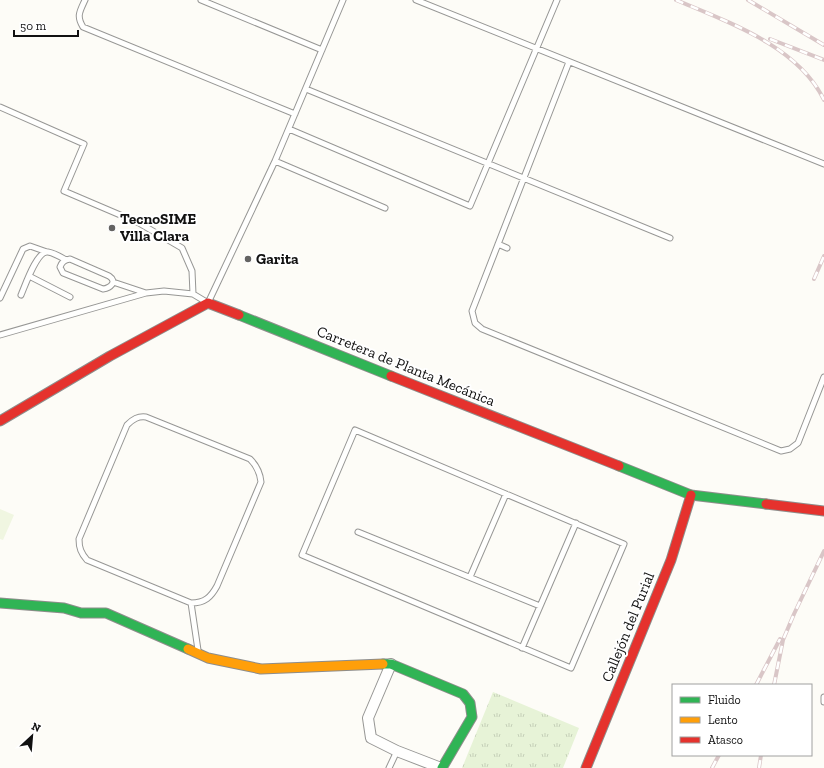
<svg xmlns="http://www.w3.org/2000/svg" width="824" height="768" viewBox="0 0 824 768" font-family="'Zilla Slab',serif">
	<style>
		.park { fill: url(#park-tufts) }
		.pitch { fill: #f0f6e1 }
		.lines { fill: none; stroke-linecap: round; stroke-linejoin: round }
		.lane-casing { stroke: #979795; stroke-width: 7 }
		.street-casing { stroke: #979795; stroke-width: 12 }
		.fast-casing { stroke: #8e8d8b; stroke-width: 11 }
		.slow-casing { stroke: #8e8d8b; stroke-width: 11 }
		.jam-casing { stroke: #8e8d8b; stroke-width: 11 }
		.lane { stroke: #fffffe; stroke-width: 5 }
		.street { stroke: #fffffe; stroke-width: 10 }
		.fast { stroke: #30b455; stroke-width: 9 }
		.slow { stroke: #ff9f0a; stroke-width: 9 }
		.jam { stroke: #e5322d; stroke-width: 9 }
		.rail-casing { stroke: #d9c6c7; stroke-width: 4 }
		.rail { stroke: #fff; stroke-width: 2.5; stroke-dasharray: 8; stroke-linecap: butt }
		.poi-dot { fill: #646362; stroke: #fff; stroke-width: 1.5 }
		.labels { text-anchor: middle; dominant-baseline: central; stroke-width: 4; stroke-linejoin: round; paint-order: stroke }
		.poi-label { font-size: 15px; font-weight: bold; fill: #111; stroke: #fff; text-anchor: start }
		.street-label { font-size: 15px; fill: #111; stroke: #fff }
	</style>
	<defs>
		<pattern id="park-tufts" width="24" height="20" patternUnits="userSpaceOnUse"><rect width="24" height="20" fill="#e7f3d7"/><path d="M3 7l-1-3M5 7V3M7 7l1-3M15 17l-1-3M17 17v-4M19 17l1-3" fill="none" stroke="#c5cfb8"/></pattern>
	</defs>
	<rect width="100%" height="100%" fill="#fdfcf7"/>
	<path class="park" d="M 493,692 L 579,728 L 563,768 L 462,768 Z"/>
	<path class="pitch" d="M 0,509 L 14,515 L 3,540 L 0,539 Z"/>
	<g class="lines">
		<defs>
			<path id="lane" d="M 85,0 C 80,11 76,16 83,27 L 295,114
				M 201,0 L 322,50
				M 416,0 L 824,164
				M 569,62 L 472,311 L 475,323 L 482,329 L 781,451 L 790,449 L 798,443 L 824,377
				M 306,89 L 670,238
				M 0,107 L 84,144 L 64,191 L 139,223 L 182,248 L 192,271 L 193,294
				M 289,129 L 470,206 L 557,0
				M 275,161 L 385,208
				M 498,244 L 507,248
				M 70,259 L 109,276 C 118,282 110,288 103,289 L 63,273 L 60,267 C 62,262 64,260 70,259 Z
				M 29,276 L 70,297
				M 113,282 L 146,293
				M 21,295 C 25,286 37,250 48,252 C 54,253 61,257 66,260
				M 0,298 L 23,249 L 30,246 L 47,252
				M 0,335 L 146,293 L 164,291 L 193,294 L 208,303 L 275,161 L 343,0
				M 355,430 L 624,544 L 571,668 L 302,555 Z
				M 358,532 L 540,606
				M 470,577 L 506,494
				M 191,603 L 87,560 C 81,553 79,548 79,539 L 127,425 C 133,419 138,416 146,417 L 250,459 C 257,466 260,472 261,482 L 217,586 C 211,597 205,603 191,603 L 198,650
				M 522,648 L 576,523
				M 824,697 L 824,702
				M 389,768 L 397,751"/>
			<path id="street" d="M 391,664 L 368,718 L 371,738 L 397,751 L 441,768"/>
			<path id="fast" d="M 239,315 L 391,376
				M 619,466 L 691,495 L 766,504
				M 0,603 L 64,608 L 81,613 L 106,613 L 188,649
				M 383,664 L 391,664 L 463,694 L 470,703 L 472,717 L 442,768"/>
			<path id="slow" d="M 188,649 L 208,658 L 261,669 L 383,664"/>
			<path id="jam" d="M 391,376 L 619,466
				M 0,421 L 110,356 L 208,303 L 239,315
				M 766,504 L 824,511
				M 586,768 L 671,560 L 691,495"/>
		</defs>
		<use href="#lane" class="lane-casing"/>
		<use href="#street" class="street-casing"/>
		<use href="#fast" class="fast-casing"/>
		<use href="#slow" class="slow-casing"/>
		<use href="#jam" class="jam-casing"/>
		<use href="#lane" class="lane"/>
		<use href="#street" class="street"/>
		<use href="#fast" class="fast"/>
		<use href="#slow" class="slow"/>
		<use href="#jam" class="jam"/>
		<defs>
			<path id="rail" d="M 676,0 C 728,22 798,46 824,100
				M 748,0 L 824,45
				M 770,39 L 824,60
				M 814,279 L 824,256
				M 756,685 L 780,639
				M 774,685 L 783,640 L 794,614 L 824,551
				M 712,768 L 719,755
				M 759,768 L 761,755"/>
		</defs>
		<use href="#rail" class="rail-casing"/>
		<use href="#rail" class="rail"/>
	</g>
	<g class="poi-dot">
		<circle cx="112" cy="228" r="4"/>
		<circle cx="248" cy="259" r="4"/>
	</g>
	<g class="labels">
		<g class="poi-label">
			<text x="120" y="219">TecnoSIME<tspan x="120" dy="17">Villa Clara</tspan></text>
			<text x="256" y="259">Garita</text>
		</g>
		<g class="street-label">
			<text transform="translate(406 366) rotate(22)">Carretera de Planta Mecánica</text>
			<text transform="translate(628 627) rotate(-68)">Callejón del Purial</text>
		</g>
	</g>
	<rect x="672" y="684" width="140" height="72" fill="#ffffff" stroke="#a0a0a0"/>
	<rect x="680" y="697" width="20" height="6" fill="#30b455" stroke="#a0a0a0"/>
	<text x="708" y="704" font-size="12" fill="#111111">Fluido</text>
	<rect x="680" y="717" width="20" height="6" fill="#ff9f0a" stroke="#a0a0a0"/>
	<text x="708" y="724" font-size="12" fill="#111111">Lento</text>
	<rect x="680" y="737" width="20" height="6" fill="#e5322d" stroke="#a0a0a0"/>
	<text x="708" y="744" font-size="12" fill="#111111">Atasco</text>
	<g transform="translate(32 736) rotate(26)" stroke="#ffffff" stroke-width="3" paint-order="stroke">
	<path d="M0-3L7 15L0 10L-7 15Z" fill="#111111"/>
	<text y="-6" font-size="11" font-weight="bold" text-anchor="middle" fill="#111111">N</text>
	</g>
	<path d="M14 30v6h64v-6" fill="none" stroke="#111111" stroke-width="2"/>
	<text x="20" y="30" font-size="12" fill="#111111" stroke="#ffffff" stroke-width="3" paint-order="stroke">50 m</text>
</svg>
